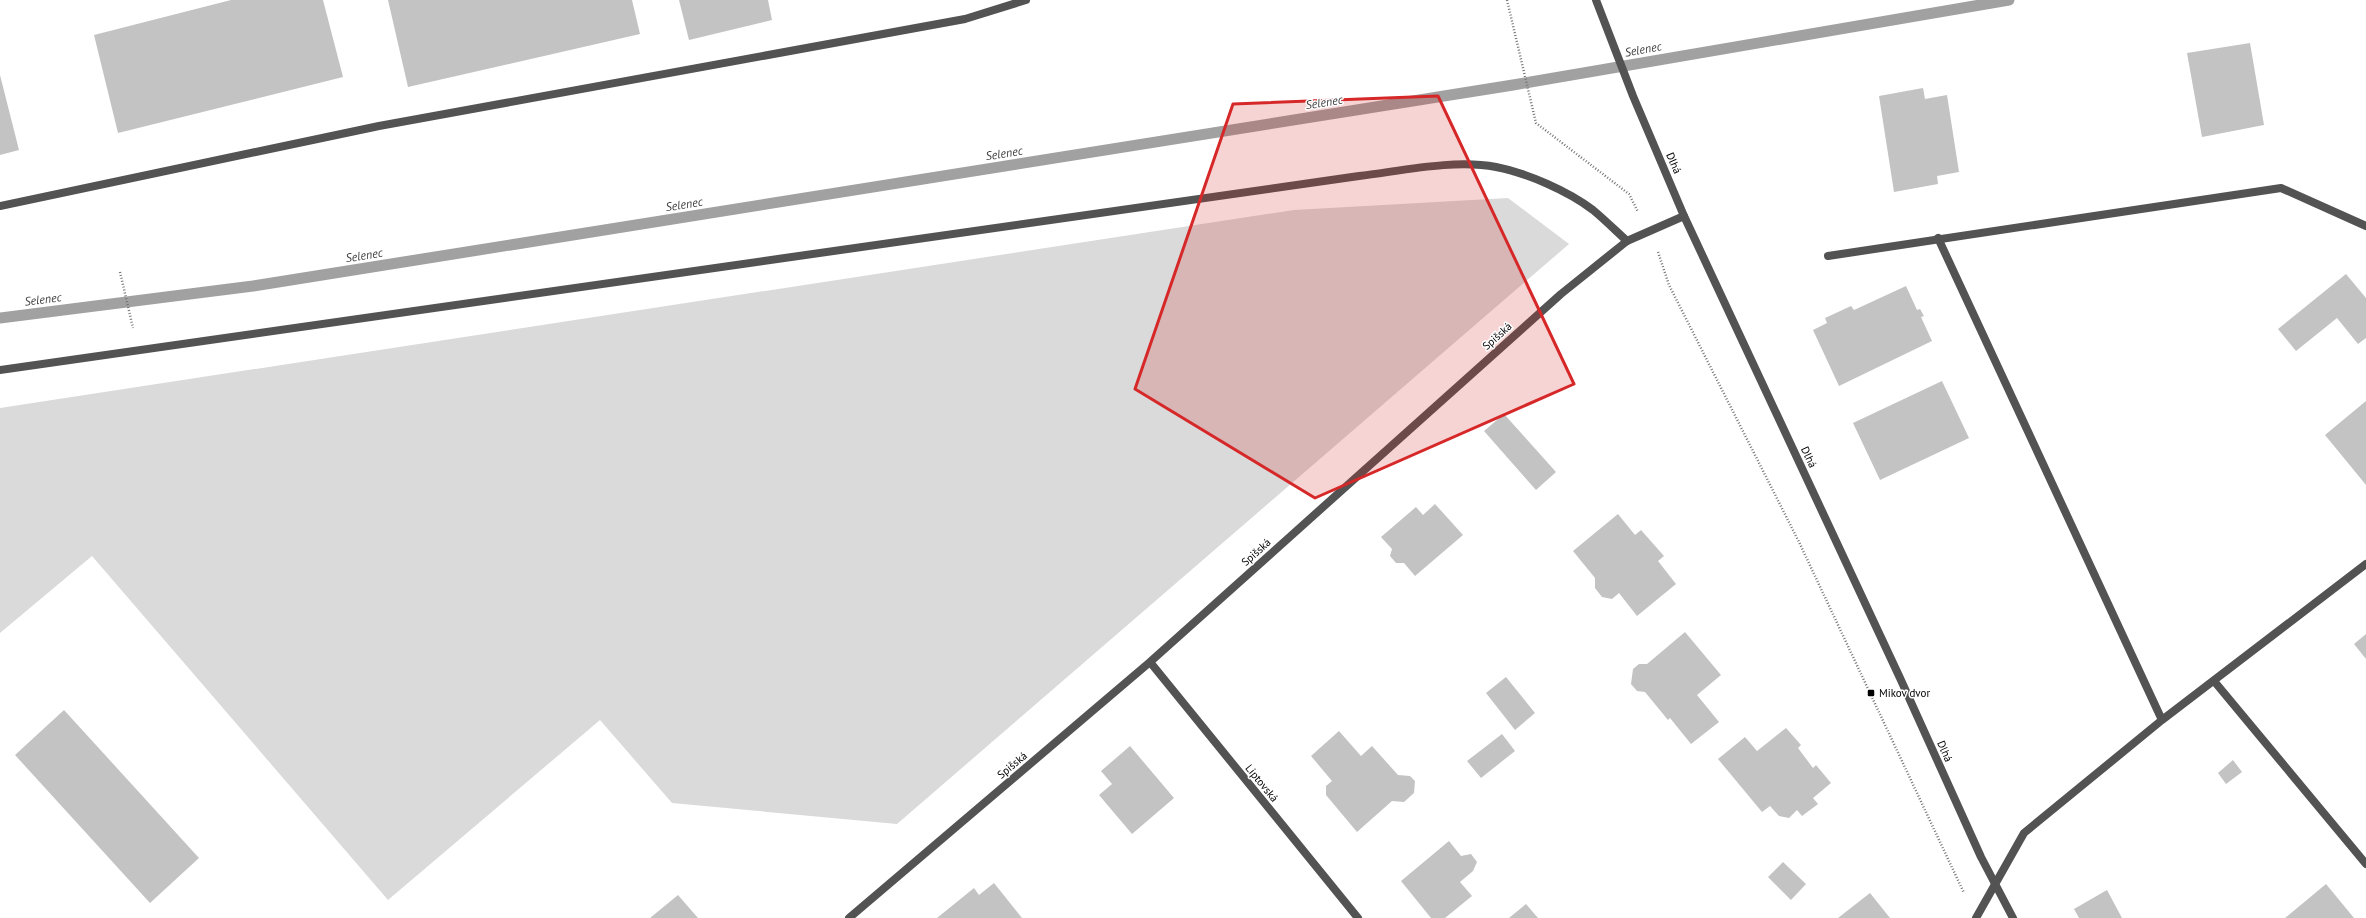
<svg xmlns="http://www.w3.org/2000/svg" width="2366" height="918" viewBox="0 0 2366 918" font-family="'PT Sans',sans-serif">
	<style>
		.green { fill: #dadada }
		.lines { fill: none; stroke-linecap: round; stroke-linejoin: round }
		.stream { stroke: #a1a1a1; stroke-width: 11 }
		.building { fill: #c3c3c3 }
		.path { stroke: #757575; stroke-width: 2.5; stroke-dasharray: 1 2; stroke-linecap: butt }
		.service { stroke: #535353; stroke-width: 8 }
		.minor { stroke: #535353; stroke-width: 8 }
		.tertiary { stroke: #535353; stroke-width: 8 }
		.marked { fill: #d62828; fill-opacity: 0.2; stroke: #d62828; stroke-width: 3; stroke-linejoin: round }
		.poi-dot { fill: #000; stroke: #fff; stroke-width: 1.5 }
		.labels { text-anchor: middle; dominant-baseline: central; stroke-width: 3; stroke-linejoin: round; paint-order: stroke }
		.street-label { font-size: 11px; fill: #000; stroke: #fff }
		.poi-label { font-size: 11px; fill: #000; stroke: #fff; text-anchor: start }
		.water-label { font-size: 12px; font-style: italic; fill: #424242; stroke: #fff }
	</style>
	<rect width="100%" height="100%" fill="#fff"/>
	<path class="green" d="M 1508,198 L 1569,244 L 897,824 L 672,803 L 600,720 L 388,900 L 92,556 L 0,633 L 0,408 L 1294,210 Z"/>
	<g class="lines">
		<path class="stream" d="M 0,318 L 253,286 L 1513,85 L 2009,0"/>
	</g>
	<path class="building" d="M 231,0 L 323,0 L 343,77 L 118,133 L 94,35 Z
		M 388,0 L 632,0 L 640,34 L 408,87 Z
		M 679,0 L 768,0 L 772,20 L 689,40 Z
		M 2250,43 L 2264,125 L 2202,137 L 2187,53 Z
		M 0,75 L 19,150 L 0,155 Z
		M 1923,88 L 1925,99 L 1947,95 L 1959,172 L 1937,176 L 1938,184 L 1894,192 L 1879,96 Z
		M 2346,274 L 2366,298 L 2366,338 L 2358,344 L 2337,318 L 2296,351 L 2278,329 Z
		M 1906,286 L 1917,310 L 1920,309 L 1924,316 L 1921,317 L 1932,341 L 1839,386 L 1813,330 L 1827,323 L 1825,318 L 1851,306 L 1854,310 Z
		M 1942,381 L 1969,438 L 1880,480 L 1853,423 Z
		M 2366,401 L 2366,485 L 2325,435 Z
		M 1504,414 L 1556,472 L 1536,490 L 1484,431 Z
		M 1435,504 L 1463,535 L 1415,576 L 1404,563 L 1396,563 L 1390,556 L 1392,549 L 1381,537 L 1416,507 L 1423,515 Z
		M 1618,514 L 1635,535 L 1641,530 L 1664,556 L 1658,561 L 1676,584 L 1637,616 L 1619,593 L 1612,599 L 1602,597 L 1595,588 L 1595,578 L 1573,551 Z
		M 1685,632 L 1721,675 L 1697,695 L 1719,722 L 1691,744 L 1670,718 L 1668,720 L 1645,692 L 1637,691 L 1631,684 L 1633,669 L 1639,664 L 1647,664 Z
		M 2366,634 L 2366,659 L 2354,644 Z
		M 1506,677 L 1535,713 L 1515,730 L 1486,693 Z
		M 64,710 L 199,858 L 150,903 L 15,755 Z
		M 1786,728 L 1801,745 L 1798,748 L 1813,768 L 1816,765 L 1831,783 L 1813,798 L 1818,804 L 1802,816 L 1797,810 L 1789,818 L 1779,816 L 1770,806 L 1762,812 L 1718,759 L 1745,737 L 1757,751 Z
		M 1339,731 L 1361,756 L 1372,746 L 1398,775 L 1410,776 L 1415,781 L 1414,793 L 1404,802 L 1392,801 L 1357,832 L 1326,795 L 1326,786 L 1332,781 L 1311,756 Z
		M 1502,734 L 1515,751 L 1481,778 L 1467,761 Z
		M 1130,746 L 1174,798 L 1132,834 L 1099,795 L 1112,784 L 1101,771 Z
		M 2233,760 L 2242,772 L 2226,784 L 2218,773 Z
		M 1449,841 L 1461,856 L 1471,854 L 1477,862 L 1473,871 L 1460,882 L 1472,896 L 1445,918 L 1431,918 L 1401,881 Z
		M 1783,862 L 1806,884 L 1791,900 L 1768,877 Z
		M 994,883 L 1022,918 L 937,918 L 974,888 L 979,895 Z
		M 2326,884 L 2354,918 L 2285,918 Z
		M 2107,890 L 2122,918 L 2079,918 L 2074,909 Z
		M 1870,893 L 1890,918 L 1838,918 Z
		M 678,895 L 698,918 L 650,918 Z
		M 1526,904 L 1538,918 L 1509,918 Z"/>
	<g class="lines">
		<path class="path" d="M 1507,0 L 1536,123 L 1629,194 L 1638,212
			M 1658,252 L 1669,285 L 1799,542 L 1964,893
			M 120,272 L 133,328"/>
		<path class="service" d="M 0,206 L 379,126 L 965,19 L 1026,0
			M 0,370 L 1359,176 C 1401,171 1454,159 1496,167 C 1527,173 1568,191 1593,210 C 1605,220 1616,231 1627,241"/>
		<path class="minor" d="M 1938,238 L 2162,720
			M 1828,256 L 2281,188 L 2366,226
			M 1150,662 L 1358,918
			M 2214,681 L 2366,864
			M 849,918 L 1150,662 L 1561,294 L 1627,241 L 1684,216
			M 1976,918 L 2024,833 L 2162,720 L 2366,564"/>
		<path class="tertiary" d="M 1596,0 L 1633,96 L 1684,216 L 1900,678 L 1981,857 L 2013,918"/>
	</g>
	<path class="marked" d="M 1438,96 L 1574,384 L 1315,498 L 1135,389 L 1233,104 Z"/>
	<rect class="poi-dot" x="1867" y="689" width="8" height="8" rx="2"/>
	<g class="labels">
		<g class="street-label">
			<text transform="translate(1674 163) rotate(67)">Dlhá</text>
			<text transform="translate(1497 336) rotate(-42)">Spišská</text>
			<text transform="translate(1809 457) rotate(65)">Dlhá</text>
			<text transform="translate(1256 552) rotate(-42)">Spišská</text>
			<text transform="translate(1945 751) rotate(66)">Dlhá</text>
			<text transform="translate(1012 765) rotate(-40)">Spišská</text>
			<text transform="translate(1262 783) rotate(51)">Liptovská</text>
		</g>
		<g class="poi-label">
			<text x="1879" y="693">Mikov dvor</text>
		</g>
		<g class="water-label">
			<text transform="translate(1643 49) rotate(-10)">Selenec</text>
			<text transform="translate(1324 102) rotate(-9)">Selenec</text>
			<text transform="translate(1004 153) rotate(-9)">Selenec</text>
			<text transform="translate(684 204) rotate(-9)">Selenec</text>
			<text transform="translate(364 255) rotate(-9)">Selenec</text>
			<text transform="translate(43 299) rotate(-7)">Selenec</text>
		</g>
	</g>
</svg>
